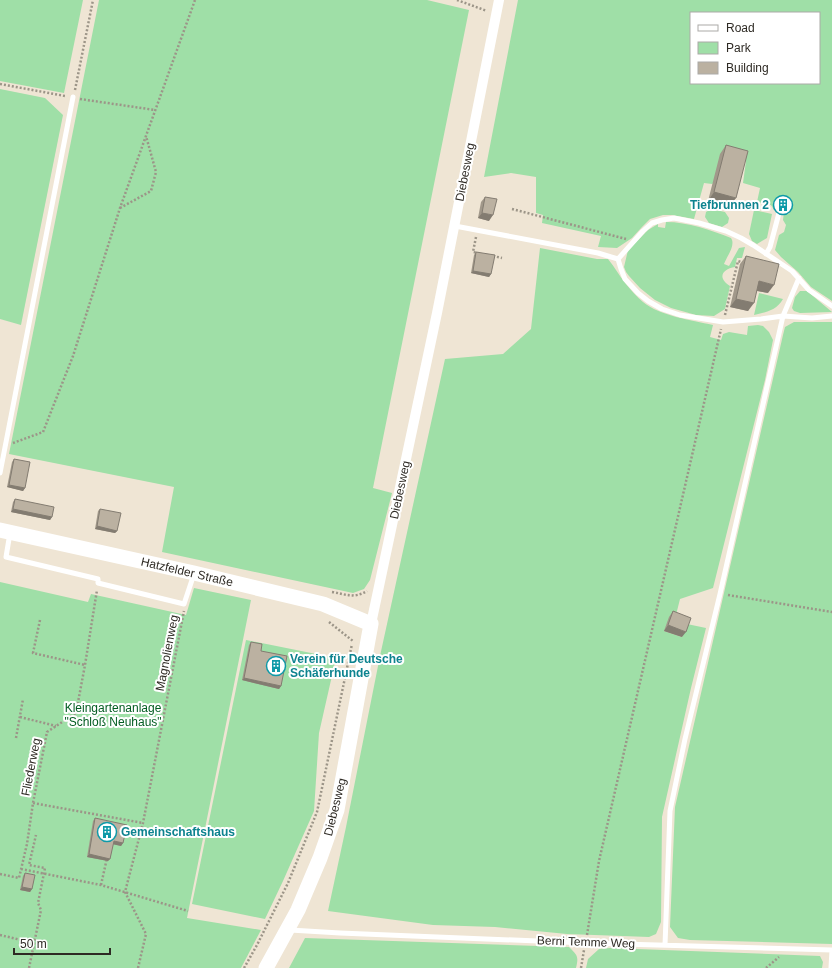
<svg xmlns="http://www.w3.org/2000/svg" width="832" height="968" viewBox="0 0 832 968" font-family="Arial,sans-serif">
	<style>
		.green { fill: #9fdfa7; fill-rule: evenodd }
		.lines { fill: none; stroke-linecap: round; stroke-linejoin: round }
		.path { stroke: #9c9588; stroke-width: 2.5; stroke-dasharray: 2 2; stroke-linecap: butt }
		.lane { stroke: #fff; stroke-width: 5 }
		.street { stroke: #fff; stroke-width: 10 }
		.secondary { stroke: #fff; stroke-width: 15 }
		.wall { fill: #a1988a }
		.shaded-wall { fill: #837c71 }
		.building { fill: #bbb1a1; stroke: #837c71 }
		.labels { text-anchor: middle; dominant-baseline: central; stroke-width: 4; stroke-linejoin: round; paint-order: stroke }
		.street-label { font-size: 12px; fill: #2e2a24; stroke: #fff }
		.culture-label { font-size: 12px; font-weight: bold; fill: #0d838f; stroke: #fff; text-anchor: start }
		.park-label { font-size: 12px; fill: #035d22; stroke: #fff }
	</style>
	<rect width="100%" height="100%" fill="#efe5d4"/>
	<path class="green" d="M 0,0 L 83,0 L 64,93 L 0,81 Z
		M 99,0 L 427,0 L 469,10 L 373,488 L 392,493 L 370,580 L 364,589 L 353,593 L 162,552 L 174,487 L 9,454 Z
		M 518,0 L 832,0 L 832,301 L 811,287 L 798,272 L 781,257 L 775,250 L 779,235 L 784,232 L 786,225 L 783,220 L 784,212 L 789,214 L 792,202 L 778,199 L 776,206 L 775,206 L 774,210 L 771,205 L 757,202 L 760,188 L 743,183 L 746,161 L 742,159 L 712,184 L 704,183 L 694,219 L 672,215 L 663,215 L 650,219 L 642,227 L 632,238 L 617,248 L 598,247 L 601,236 L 542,223 L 543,215 L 536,213 L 536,177 L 511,173 L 484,177 ZM 691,13 L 819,13 L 819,83 L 691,83 Z
		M 0,89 L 45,98 L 63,115 L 21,325 L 0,319 Z
		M 711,209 L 725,212 L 729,218 L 728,223 L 722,227 L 709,223 L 705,217 L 706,212 Z
		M 754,210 L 772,214 L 767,238 L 757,244 L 752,241 L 749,234 Z
		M 666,222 C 688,222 711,230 731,238 C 736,245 727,256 724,264 L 729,266 L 739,248 L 745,247 L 742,258 L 737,258 L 735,267 C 722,269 717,278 730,286 L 725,309 L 714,316 L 696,315 L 671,308 L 655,300 L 640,288 L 629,276 L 626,272 L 624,267 L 628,250 L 648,230 L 658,224 L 658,227 L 665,228 Z
		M 540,248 L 597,259 L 608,259 C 615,267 619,276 626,284 C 631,290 637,297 643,302 C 660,316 691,320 713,325 L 710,337 L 721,340 L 723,334 L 729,332 L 747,335 L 748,326 L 758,325 L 763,326 L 769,332 L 773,340 L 765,380 L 713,588 L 680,599 L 675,619 L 664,631 L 682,637 L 687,624 L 706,628 L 691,688 L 662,817 L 661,922 L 656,934 L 649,937 L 567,934 L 495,927 L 433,925 L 328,911 L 346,827 L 380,656 L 445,359 L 503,354 L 531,329 Z
		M 800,291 L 807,291 L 832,312 L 800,313 L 794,311 L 792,308 L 795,297 Z
		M 759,293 L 783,299 C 776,311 766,312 754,315 Z
		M 794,322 L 832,322 L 832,944 L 690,940 L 678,938 L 670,927 L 675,807 L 783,335 L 785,327 Z
		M 0,582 L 88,602 L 91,594 L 186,615 L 194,588 L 251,600 L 187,918 L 261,930 L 241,968 L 0,968 Z
		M 246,640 L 336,658 L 319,733 L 314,811 L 283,881 L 265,919 L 192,904 Z
		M 305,938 L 569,947 C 577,955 579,956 576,968 L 289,968 Z
		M 610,948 L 820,956 L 823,962 L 822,968 L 586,968 L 588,959 L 599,949 Z"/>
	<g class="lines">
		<path class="path" d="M 457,0 L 487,11
			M 0,84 L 65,96
			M 75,90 L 93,0
			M 80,99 L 155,110
			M 120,208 L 151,191 L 156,172 L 146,136
			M 512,209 L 626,239
			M 476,237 L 473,252 L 478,253
			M 493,256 L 502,258
			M 725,315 L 738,261 L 744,263
			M 13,443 L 43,432 L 73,356 L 120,208 L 195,0
			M 332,592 C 345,594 354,599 367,591
			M 728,595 L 832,612
			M 40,620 L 33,653 L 85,665
			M 329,622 L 353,641
			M 20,717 L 56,726
			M 16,738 L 23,699
			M 33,803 L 143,823
			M 21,869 L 101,885 L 188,911
			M 0,874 L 19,878 L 27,844 L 33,803 L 47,732 L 76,713 L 85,665 L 97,590
			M 101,885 L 107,858
			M 0,935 L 34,943
			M 587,935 L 599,861 L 721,329
			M 29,968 L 41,910 L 38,903 L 45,868 L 29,865 L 36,835
			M 138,968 L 146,934 L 125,892 L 143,823 L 184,611
			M 244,968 L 257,945 L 288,883 L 317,812 L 352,644
			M 581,968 L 584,950
			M 766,968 L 779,957"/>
		<path class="lane" d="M 455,226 L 598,253 L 618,259 L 643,231 L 652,223 L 662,220 L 674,218 L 699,223 L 726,231 L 741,238 L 753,245 L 792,271 L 809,290 L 832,306
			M 766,254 L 770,247 L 779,213
			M 618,259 L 621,269 L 625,279 L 638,293 L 648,301 L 662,309 L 680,315 L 723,322 L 761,319 L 783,316 L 812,318 L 832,316
			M 0,473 L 73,97
			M 10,533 L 6,557 L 98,579 L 98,583 L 184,604 L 194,574
			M 290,930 L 340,933 L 586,943 L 832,950
			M 665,945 L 670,811 L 685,739 L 720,594 L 783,316 L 799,278
			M 831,968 L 832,950"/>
		<path class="street" d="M 371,624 L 437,313 L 499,0"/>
		<path class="secondary" d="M 0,530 L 194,573 L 323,604 L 371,624 L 337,810 L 320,858 L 306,891 L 298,910 L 266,968"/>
	</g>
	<path class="wall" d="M 726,145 L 730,206 L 708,201 L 720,154 Z
		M 485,197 L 489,221 L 478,218 L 481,202 Z
		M 476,252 L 491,274 L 489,277 L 471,273 L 474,255 Z
		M 746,256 L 768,293 L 757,291 L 748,311 L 730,307 L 740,264 Z
		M 14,459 L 25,488 L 23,491 L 7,487 L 12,462 Z
		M 15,499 L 52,517 L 50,520 L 11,512 L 13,502 Z
		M 100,509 L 117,531 L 115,533 L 95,529 L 98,511 Z
		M 673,611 L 682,637 L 664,631 L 669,617 Z
		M 251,642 L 261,651 L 281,686 L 279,689 L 242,680 L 249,645 Z
		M 95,818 L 123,843 L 121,846 L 113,844 L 110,859 L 108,861 L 87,857 L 93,821 Z
		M 25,873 L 32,889 L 30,892 L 20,890 L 23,876 Z"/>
	<path class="shaded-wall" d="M 714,192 L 736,198 L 730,206 L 708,201 Z
		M 482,213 L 493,215 L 489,221 L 478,218 Z
		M 473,271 L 491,274 L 489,277 L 471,273 Z
		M 759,281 L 774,285 L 768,293 L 753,290 Z
		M 736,299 L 754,303 L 748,311 L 730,307 Z
		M 9,485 L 25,488 L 23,491 L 7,487 Z
		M 13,509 L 52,517 L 50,520 L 11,512 Z
		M 97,526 L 117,531 L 115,533 L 95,529 Z
		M 668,625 L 686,632 L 682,637 L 664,631 Z
		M 244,678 L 281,686 L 279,689 L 242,680 Z
		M 114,841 L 123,843 L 121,846 L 112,844 Z
		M 89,854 L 110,859 L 108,861 L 87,857 Z
		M 22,887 L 32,889 L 30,892 L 20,890 Z"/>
	<path class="building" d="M 726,145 L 748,151 L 736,198 L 714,192 Z
		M 485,197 L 497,199 L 493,215 L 482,213 Z
		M 476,252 L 495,255 L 491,274 L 473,271 Z
		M 746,256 L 779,264 L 774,285 L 759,281 L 754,303 L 736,299 Z
		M 14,459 L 30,462 L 25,488 L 9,485 Z
		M 15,499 L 54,507 L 52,517 L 13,509 Z
		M 100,509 L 121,513 L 117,531 L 97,526 Z
		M 673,611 L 691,618 L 686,632 L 668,625 Z
		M 251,642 L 262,644 L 261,651 L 287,656 L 281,686 L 244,678 Z
		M 95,818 L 127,825 L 123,843 L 114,841 L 110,859 L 89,854 Z
		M 25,873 L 35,875 L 32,889 L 22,887 Z"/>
	<defs>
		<symbol id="building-ring" viewBox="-11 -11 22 22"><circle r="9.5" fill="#fff" stroke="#0f9aa8" stroke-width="1.5"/><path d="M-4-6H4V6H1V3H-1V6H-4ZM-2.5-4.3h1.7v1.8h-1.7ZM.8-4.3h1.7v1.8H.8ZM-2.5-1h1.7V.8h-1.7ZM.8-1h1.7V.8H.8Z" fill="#0f9aa8"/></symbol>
	</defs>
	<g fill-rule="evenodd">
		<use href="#building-ring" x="772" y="194" width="22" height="22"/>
		<use href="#building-ring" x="265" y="655" width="22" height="22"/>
		<use href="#building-ring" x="96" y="821" width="22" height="22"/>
	</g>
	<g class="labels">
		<g class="street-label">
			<text transform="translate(465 172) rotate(-79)">Diebesweg</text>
			<text transform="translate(400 490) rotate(-78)">Diebesweg</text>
			<text transform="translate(187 572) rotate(13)">Hatzfelder Straße</text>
			<text transform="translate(167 653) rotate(-79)">Magnolienweg</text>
			<text transform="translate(31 767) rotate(-79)">Fliederweg</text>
			<text transform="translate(335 807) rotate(-76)">Diebesweg</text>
			<text transform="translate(586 942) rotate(2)">Berni Temme Weg</text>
		</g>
		<g class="culture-label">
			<text x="769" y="205" text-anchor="end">Tiefbrunnen 2</text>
			<text x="290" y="659">Verein für Deutsche<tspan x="290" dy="14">Schäferhunde</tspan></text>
			<text x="121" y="832">Gemeinschaftshaus</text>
		</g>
		<g class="park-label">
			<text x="113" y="708">Kleingartenanlage<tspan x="113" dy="14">"Schloß Neuhaus"</tspan></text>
		</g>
	</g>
	<rect x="690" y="12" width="130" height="72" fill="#ffffff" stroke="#abaaa7"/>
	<rect x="698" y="25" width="20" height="6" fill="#ffffff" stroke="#abaaa7"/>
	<text x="726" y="32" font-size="12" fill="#2e2a24">Road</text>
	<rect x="698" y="42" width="20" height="12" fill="#9fdfa7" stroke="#abaaa7"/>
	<text x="726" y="52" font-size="12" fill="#2e2a24">Park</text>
	<rect x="698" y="62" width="20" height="12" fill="#bbb1a1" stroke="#abaaa7"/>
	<text x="726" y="72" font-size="12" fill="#2e2a24">Building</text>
	<path d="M14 948v6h96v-6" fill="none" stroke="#2e2a24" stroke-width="2"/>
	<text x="20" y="948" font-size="12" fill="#2e2a24" stroke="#ffffff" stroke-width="3" paint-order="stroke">50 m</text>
</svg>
